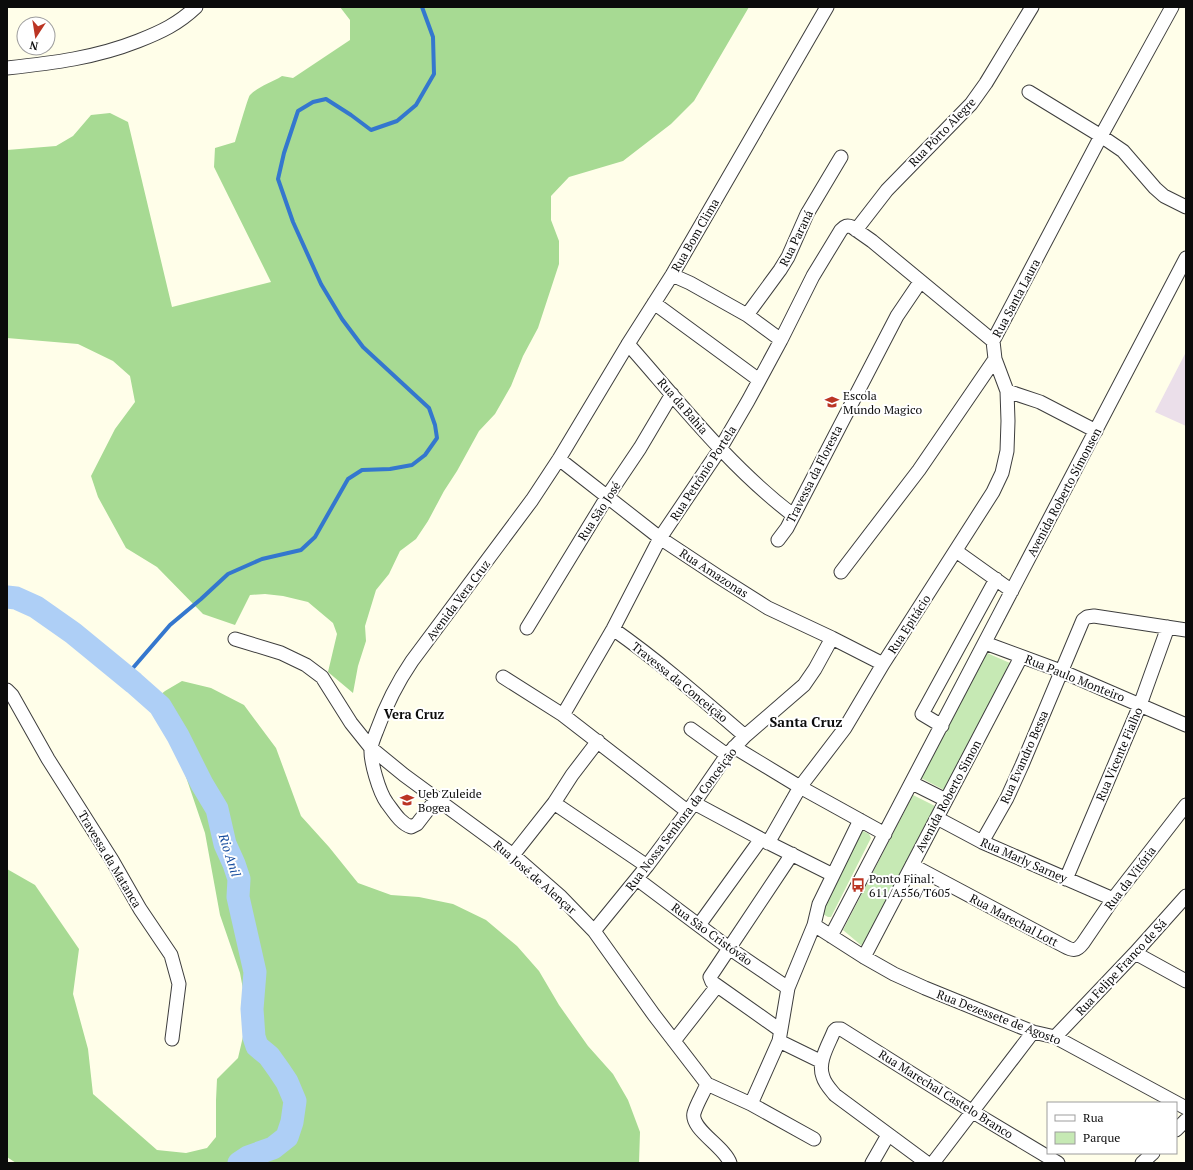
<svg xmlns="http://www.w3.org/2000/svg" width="1193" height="1170" viewBox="0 0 1193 1170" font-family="'PT Serif',serif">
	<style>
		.industrial { fill: #ebdfea }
		.green { fill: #c6e9b4 }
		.forest { fill: #a7da93 }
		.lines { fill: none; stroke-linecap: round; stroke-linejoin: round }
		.stream { stroke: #3477ce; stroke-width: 4 }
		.river { stroke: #aecff6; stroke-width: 23 }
		.minor-casing { stroke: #3e3e3e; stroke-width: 15 }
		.minor { stroke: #fff; stroke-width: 13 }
		.labels { text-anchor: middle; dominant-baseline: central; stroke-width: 4; stroke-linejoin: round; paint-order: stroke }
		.street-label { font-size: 12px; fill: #0b0b0b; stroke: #fff }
		.poi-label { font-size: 12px; fill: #0b0b0b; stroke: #fff; text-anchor: start }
		.neighbourhood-label { font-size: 13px; font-weight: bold; fill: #0b0b0b; stroke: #fff }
		.water-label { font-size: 13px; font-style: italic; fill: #144b9d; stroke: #fff }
		.quarter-label { font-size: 14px; font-weight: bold; fill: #0b0b0b; stroke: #fff }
	</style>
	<rect width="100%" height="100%" fill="#fffee9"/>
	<path class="industrial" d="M 1186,352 L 1186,426 L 1155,412 Z"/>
	<path class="green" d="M 987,653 L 1010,663 L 944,790 L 921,778 Z
		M 913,795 L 935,806 L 862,946 L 843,930 Z
		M 863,831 L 869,834 L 871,838 L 831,917 L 828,917 L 821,913 L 859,832 Z"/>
	<path class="forest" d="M 340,7 L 749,7 L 694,101 L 671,124 L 623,161 L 569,177 L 551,196 L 551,220 L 559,241 L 559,264 L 538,328 L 523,356 L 511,386 L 495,414 L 479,431 L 457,471 L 444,491 L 428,521 L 416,539 L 400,551 L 389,574 L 376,590 L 365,626 L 366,641 L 358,666 L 353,693 L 328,672 L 337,634 L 333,623 L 308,602 L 283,596 L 265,594 L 250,595 L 235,625 L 203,614 L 157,567 L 126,548 L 98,497 L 91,476 L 115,429 L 135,402 L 130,376 L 113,361 L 78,344 L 7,338 L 7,150 L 56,146 L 73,136 L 91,115 L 110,113 L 128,122 L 172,307 L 271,282 L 214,167 L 215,148 L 235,142 C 237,136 248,97 250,95 C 259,86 271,83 282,76 L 293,78 L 350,40 L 350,20 Z
		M 182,681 L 211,688 L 244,705 L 276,748 L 301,816 L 329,847 L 358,883 L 391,895 L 419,897 L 453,904 L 486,920 L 517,946 L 539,971 L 559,1005 L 588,1046 L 613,1074 L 628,1100 L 640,1132 L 639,1163 L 16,1163 L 7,1157 L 7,869 L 35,885 L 79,949 L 73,994 L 88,1049 L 93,1094 L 157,1150 L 186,1153 L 207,1148 L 216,1137 L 216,1100 L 217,1079 L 238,1058 L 245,1028 L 245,1000 L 240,973 L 220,915 L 205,833 L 185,774 L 158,717 L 154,700 L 165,691 Z"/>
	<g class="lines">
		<path class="stream" d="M 126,676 L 170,625 L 201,599 L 228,574 L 262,559 L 301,550 L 315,537 L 348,479 L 362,470 L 390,469 L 412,465 L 425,455 L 437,438 L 435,425 L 429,408 L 363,347 L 342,319 L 321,284 L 293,222 L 278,179 L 284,153 L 298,111 L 313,102 L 326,99 L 351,115 L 371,130 L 397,121 L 416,105 L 434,74 L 433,37 L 422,7"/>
		<path class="river" d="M 7,597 L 16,598 L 36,607 L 73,633 L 134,683 L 160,706 L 178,736 L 202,784 L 217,809 L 225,844 L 234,864 L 239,879 L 238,897 L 255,972 L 252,1009 L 254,1037 L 257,1046 L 269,1056 L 279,1070 L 287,1082 L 295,1101 L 292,1122 L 287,1137 L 273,1148 L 248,1157 L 239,1163"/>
		<defs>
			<path id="minor" d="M 7,68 C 53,63 95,58 138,41 C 161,32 178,24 196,7
				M 1029,92 L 1101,136 L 1123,151 L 1155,188 L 1164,196 L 1186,207
				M 856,230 L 887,190 L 971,104 L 986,83 L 1032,7
				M 672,275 L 690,283 L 747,315 L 781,340
				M 654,303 L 759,380
				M 747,315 L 780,270 L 788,257 L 807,214 L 841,157
				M 628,344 C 680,403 730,467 793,515
				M 1007,391 L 1040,402 L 1096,431
				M 559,459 L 660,538 L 719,577 L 768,608 L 832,638 L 883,664
				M 778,540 L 787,528 L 897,316 L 920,282
				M 956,551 L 1012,591
				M 841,572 L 919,470 L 995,359
				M 527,628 L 607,497 L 640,448 L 672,394
				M 613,629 C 660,662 702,699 745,736
				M 235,639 L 281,653 L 306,665 L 322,677 L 351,723 L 371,748 L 404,775 L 513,855 L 561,897 L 594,931 L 654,1015 L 707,1084 L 751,1104 L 814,1139
				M 985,643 L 1061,671 L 1186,725
				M 503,677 L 563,715 L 687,811
				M 7,690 L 12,695 L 48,759 L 112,860 L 140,909 L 171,955 L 179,984 L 172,1039
				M 563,715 L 613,629 L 660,538 L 720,449 L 748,401 L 781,340 L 813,276 L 841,230 C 845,226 847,225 852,227 L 872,241 L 993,341
				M 942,726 L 922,714 L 996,579
				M 691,729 L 727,755
				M 734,747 L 800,787 L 885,834
				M 912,783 L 946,800
				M 437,798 L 417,824 L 411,827 C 400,823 394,812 387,803 C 379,792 370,761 371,748 C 372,742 375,735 377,730 C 386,705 397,683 412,661 L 532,500 L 559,459 L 628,344 L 672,275 L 827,7
				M 554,803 L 647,866
				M 694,803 L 761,839 L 833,875
				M 937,818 L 982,842 L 1113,899
				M 982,842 L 1007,798 L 1022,765 L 1083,620 L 1087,617 L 1094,616 L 1186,630
				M 768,843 L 800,787 L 845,728 L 883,664 L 993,492 L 1002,473 L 1007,451 L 1008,421 L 1007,391 L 995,359 L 993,341 L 1101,136 L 1172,7
				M 513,855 L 554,803 L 572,775 L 598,741
				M 912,865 L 1064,946 C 1073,951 1077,951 1083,943 L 1113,899 L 1186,805
				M 637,879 L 729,948 L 788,988
				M 1066,879 L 1140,705 L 1168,627
				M 699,925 L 761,839
				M 814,925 L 864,957 L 894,974 L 925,988 L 1033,1032 L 1055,1037 L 1186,1108
				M 594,931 L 647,866 L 694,803 L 727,755 L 745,736 L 804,685 L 815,669 L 832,638
				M 831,936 L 1186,258
				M 1135,953 L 1186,981
				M 864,957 L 1021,657
				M 780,1030 L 712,982 L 710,977 L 792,854
				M 1055,1037 L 1135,953 L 1186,896
				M 674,1041 L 717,986
				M 779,1041 L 822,1062
				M 707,1084 C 703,1094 697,1103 694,1113 C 690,1129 725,1147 730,1163
				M 751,1104 L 779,1041 L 788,988 L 814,925 L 819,904 L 860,820
				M 1176,1130 L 1186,1120
				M 872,1163 L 888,1135
				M 927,1163 L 835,1095 C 831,1090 825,1084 823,1077 C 817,1062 829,1044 834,1031 L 836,1029 L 841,1029 L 973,1112 L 1058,1163
				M 933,1163 L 1033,1032
				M 1142,1163 L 1153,1153"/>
		</defs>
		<use href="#minor" class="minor-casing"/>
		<use href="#minor" class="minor"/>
	</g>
	<defs>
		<symbol id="school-bare" viewBox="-9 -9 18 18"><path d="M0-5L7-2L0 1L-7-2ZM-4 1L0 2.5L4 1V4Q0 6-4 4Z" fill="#bb3523" stroke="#fff" stroke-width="2.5" paint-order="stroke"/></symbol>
		<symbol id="bus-bare" viewBox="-9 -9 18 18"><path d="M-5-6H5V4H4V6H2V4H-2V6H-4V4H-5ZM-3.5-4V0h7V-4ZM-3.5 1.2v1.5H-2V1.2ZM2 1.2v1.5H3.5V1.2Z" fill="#bb3523" stroke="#fff" stroke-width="2.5" paint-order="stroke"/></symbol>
	</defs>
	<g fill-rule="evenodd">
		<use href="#school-bare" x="822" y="392" width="20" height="20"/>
		<use href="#school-bare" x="397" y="790" width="20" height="20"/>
		<use href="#bus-bare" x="848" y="875" width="20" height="20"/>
	</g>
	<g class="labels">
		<g class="street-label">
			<text transform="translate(942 132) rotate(-46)">Rua Pôrto Alegre</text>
			<text transform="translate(695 235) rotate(-60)">Rua Bom Clima</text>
			<text transform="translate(796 238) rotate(-64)">Rua Paraná</text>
			<text transform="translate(1016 298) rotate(-62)">Rua Santa Laura</text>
			<text transform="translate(683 406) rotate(49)">Rua da Bahia</text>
			<text transform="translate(703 473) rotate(-57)">Rua Petrônio Portela</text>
			<text transform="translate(814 474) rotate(-63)">Travessa da Floresta</text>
			<text transform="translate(1064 492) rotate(-62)">Avenida Roberto Símonsen</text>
			<text transform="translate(599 511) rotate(-57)">Rua São José</text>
			<text transform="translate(714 573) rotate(33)">Rua Amazonas</text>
			<text transform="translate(458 600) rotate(-53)">Avenida Vera Cruz</text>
			<text transform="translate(909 624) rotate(-57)">Rua Epitácio</text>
			<text transform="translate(1075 678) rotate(22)">Rua Paulo Monteiro</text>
			<text transform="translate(680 682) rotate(39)">Travessa da Conceição</text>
			<text transform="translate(1119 754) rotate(-67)">Rua Vicente Fialho</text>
			<text transform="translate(1024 757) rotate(-66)">Rua Evandro Bessa</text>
			<text transform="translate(948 796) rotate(-62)">Avenida Roberto Simon</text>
			<text transform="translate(681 819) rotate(-53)">Rua Nossa Senhora da Conceição</text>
			<text transform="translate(110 859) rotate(59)">Travessa da Matanca</text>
			<text transform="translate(1024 860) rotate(24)">Rua Marly Sarney</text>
			<text transform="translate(535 877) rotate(41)">Rua José de Alençar</text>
			<text transform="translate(1130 878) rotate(-53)">Rua da Vitória</text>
			<text transform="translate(1014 920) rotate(28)">Rua Marechal Lott</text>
			<text transform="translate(712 934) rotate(36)">Rua São Cristóvão</text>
			<text transform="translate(1121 967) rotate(-47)">Rua Felipe Franco de Sá</text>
			<text transform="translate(999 1017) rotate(21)">Rua Dezessete de Agosto</text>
			<text transform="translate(946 1094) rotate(32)">Rua Marechal Castelo Branco</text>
		</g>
		<g class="poi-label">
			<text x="843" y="395">Escola<tspan x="843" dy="14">Mundo Magico</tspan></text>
			<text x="418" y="793">Ueb Zuleide<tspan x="418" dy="14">Bogea</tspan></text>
			<text x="869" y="878">Ponto Final:<tspan x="869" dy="14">611/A556/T605</tspan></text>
		</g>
		<g class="neighbourhood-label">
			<text x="414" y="714">Vera Cruz</text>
		</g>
		<g class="water-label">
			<text transform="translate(230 855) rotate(72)">Rio Anil</text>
		</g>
		<g class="quarter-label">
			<text x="806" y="721">Santa Cruz</text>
		</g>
	</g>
	<rect width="1193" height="1170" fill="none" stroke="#0b0b0b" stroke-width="16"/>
	<rect x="1047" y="1102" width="130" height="52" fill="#ffffff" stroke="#9d9d9d"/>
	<rect x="1055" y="1115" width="20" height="6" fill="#ffffff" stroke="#9d9d9d"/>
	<text x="1083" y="1122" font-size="12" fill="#0b0b0b">Rua</text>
	<rect x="1055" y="1132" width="20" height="12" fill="#c6e9b4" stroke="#9d9d9d"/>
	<text x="1083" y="1142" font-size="12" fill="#0b0b0b">Parque</text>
	<g transform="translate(36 36) rotate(192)"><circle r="19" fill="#ffffff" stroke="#9d9d9d"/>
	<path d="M0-3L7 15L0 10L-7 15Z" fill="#bb3523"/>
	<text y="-6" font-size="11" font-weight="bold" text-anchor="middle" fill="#0b0b0b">N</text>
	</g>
</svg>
